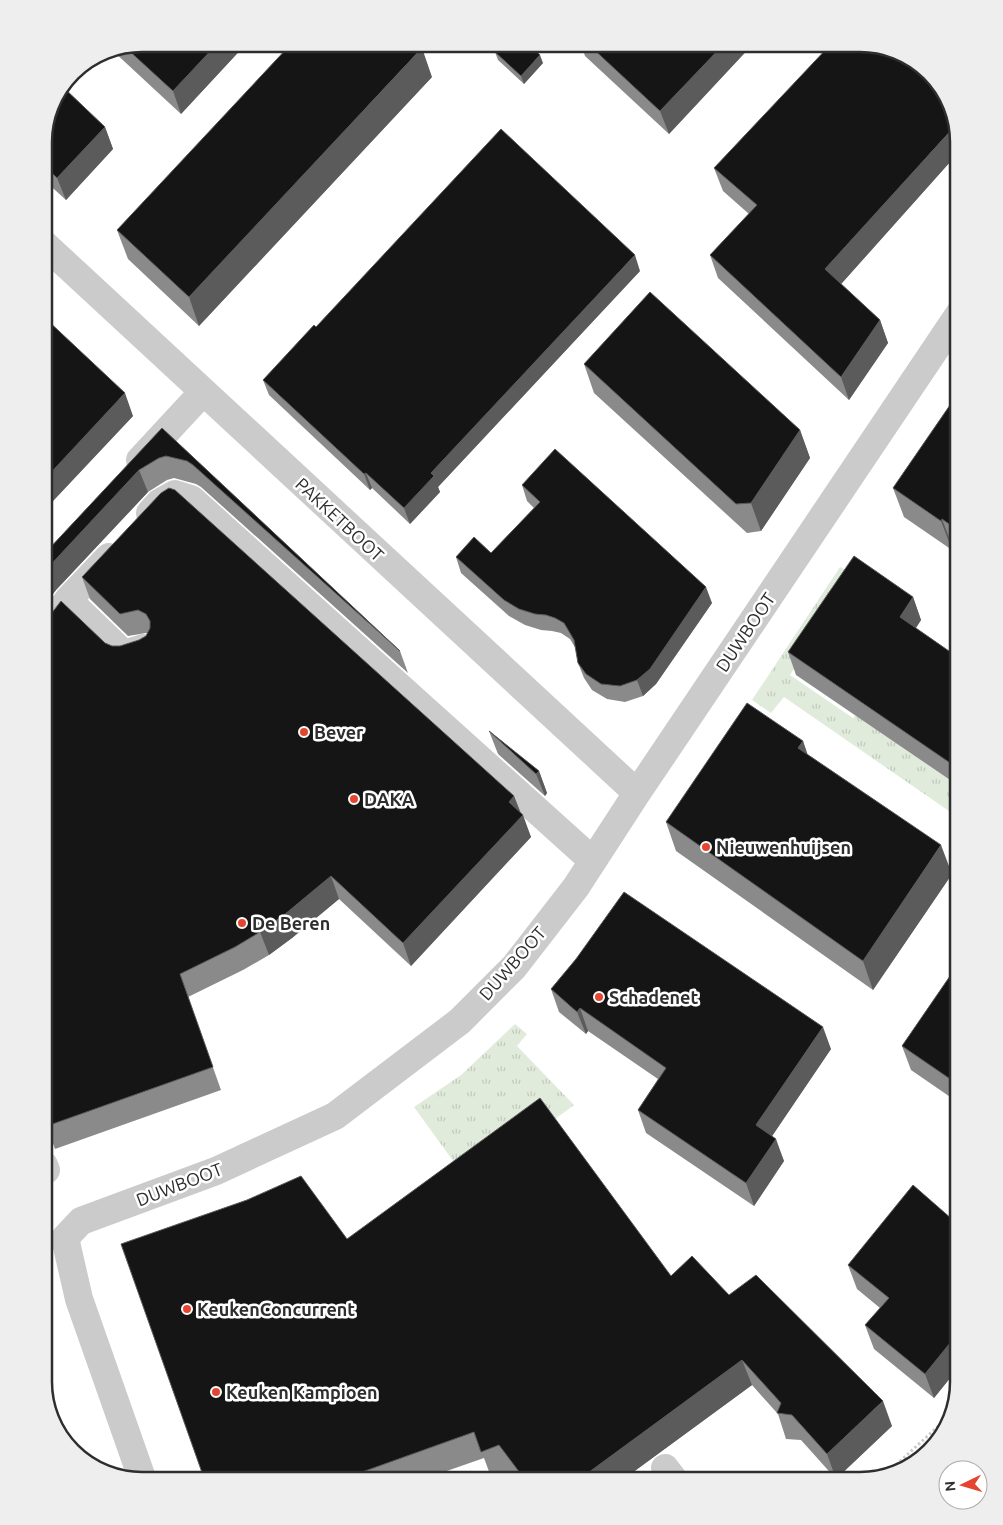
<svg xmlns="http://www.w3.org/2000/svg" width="1003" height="1525" viewBox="0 0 1003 1525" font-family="Ubuntu,sans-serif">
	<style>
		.grass { fill: url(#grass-tufts) }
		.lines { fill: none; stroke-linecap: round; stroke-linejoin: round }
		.path { stroke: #cbcbcb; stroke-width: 3; stroke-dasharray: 2.5 2.5; stroke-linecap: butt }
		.minor { stroke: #cbcbcb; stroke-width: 28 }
		.wall { fill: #8a8a8a }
		.shaded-wall { fill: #5b5b5b }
		.building { fill: #151515; stroke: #5b5b5b }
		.poi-dot { fill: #e54530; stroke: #fff; stroke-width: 2 }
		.labels { text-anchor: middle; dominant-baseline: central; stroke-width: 5; stroke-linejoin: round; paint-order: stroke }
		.street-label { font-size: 18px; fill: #2e2e2e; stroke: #fff }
		.poi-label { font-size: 18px; font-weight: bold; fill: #2e2e2e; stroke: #fff; text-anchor: start }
		.rim { fill: none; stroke: #2e2e2e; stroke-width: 2.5 }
	</style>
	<defs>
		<pattern id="grass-tufts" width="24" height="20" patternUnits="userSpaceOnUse" patternTransform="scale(1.25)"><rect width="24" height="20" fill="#e1ebdc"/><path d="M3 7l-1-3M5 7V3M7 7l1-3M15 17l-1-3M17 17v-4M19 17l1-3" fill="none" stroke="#c1cabd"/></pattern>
	</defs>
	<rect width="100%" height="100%" fill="#fff"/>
	<path class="grass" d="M 840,567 L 856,575 L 790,675 L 853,718 L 856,715 L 959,786 L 959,818 L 784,697 L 771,713 L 752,700 Z
		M 515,1024 L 527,1034 L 517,1046 L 574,1105 L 469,1183 L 414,1107 L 461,1075 Z"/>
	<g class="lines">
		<path class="path" d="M 885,1475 L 944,1421 L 948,1425"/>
		<path class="minor" d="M 44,244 L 637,793
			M 140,460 L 203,392
			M 150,513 L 159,503 L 175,494 L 191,499 L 593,861
			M 68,600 L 124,654 L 143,648
			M 44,631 L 68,600 L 109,557
			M 44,1165 L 46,1170
			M 665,1468 L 675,1481
			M 143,1481 L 79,1299 L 65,1238 L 81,1221 L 216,1171 L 335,1116 L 460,1021 L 514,967 L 576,887 L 637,793 L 959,314"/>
	</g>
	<path class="wall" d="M 142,44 L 246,44 L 181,114 L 112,50 Z
		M 581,44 L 753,44 L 669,134 L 585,56 Z
		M 495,52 L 543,63 L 524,84 L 498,60 Z
		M 432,77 L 199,326 L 128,259 L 117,230 Z
		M 105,127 L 113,149 L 66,200 L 44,180 L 44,136 Z
		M 959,152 L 841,284 L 880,320 L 888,343 L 849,400 L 718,278 L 710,255 L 749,214 L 723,191 L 714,168 Z
		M 640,271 L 438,487 L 440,492 L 410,524 L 372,488 L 370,490 L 269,395 L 263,380 L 316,327 Z
		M 44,317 L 133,416 L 53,501 L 44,493 Z
		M 584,364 L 800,430 L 810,458 L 761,531 L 747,533 L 594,393 Z
		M 959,392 L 959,553 L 953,548 L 952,550 L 904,517 L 893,488 Z
		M 162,428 L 400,651 L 408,673 L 201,487 L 196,484 L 174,478 L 167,480 L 148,492 L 56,590 L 44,606 L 44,553 L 47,551 Z
		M 522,485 L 712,603 L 656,684 L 643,696 L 625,702 L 607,699 L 592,690 L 584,678 L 578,663 L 576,649 L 570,639 L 561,633 L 552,631 L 541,630 L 525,625 L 509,616 L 461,573 L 456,557 L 491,553 L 534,508 L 527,501 Z
		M 82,577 L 514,796 L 520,812 L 531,837 L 411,966 L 339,899 L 292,938 L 269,955 L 243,970 L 188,997 L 221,1090 L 55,1149 L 47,1126 L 105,643 L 112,646 L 120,646 L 139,640 L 146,636 L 147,633 L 146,633 L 128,636 L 90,599 Z
		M 913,597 L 921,620 L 916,628 L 959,658 L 959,786 L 796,675 L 788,652 Z
		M 489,731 L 539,771 L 547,793 L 545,796 L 498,754 Z
		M 803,741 L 807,754 L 952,874 L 873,990 L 676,851 L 666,822 Z
		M 959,963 L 959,1103 L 911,1070 L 902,1046 Z
		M 551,989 L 831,1049 L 772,1136 L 784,1161 L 754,1206 L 646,1133 L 638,1110 L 658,1079 L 588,1031 L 586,1034 L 559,1012 Z
		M 959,1213 L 959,1367 L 934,1398 L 874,1349 L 865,1325 L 880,1308 L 857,1289 L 848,1265 L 953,1220 Z
		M 347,1239 L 671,1276 L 729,1295 L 892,1426 L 836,1479 L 801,1440 L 786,1439 L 778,1414 L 752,1385 L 621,1481 L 516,1481 L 509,1471 L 491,1477 L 484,1458 L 418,1481 L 205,1481 Z"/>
	<path class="shaded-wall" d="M 217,44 L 246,44 L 181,114 L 173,91 Z
		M 724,44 L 753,44 L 669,134 L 660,111 Z
		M 422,48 L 432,77 L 199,326 L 189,297 Z
		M 540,55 L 543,63 L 524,84 L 521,76 Z
		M 955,126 L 959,142 L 959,152 L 834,292 L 825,269 Z
		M 105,127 L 113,149 L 66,200 L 57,178 Z
		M 635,255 L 640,271 L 438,487 L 440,492 L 410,524 L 404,508 L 431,473 Z
		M 880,320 L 888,343 L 849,400 L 841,377 Z
		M 125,393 L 133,416 L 53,501 L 45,479 Z
		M 800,430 L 810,458 L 761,531 L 751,503 Z
		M 139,470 L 148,492 L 56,590 L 44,606 L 44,572 Z
		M 366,473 L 372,488 L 370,490 L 364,474 Z
		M 942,519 L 953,548 L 952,550 L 941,521 Z
		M 706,587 L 712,603 L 656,684 L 643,696 L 637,680 Z
		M 913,597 L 921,620 L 908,640 L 900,617 Z
		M 803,741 L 813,770 L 798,748 Z
		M 539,771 L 547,793 L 545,796 L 536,774 Z
		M 514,796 L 522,816 L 523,815 L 531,837 L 411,966 L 403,943 L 509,802 Z
		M 941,845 L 952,874 L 873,990 L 863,961 Z
		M 331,876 L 339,899 L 292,938 L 269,955 L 260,932 Z
		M 580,1008 L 588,1031 L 586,1034 L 577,1012 Z
		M 823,1027 L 831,1049 L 764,1148 L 756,1125 Z
		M 776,1139 L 784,1161 L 754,1206 L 746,1183 Z
		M 959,1332 L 959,1367 L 934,1398 L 925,1374 Z
		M 742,1360 L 752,1385 L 621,1481 L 577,1481 Z
		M 883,1401 L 892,1426 L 836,1479 L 827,1454 Z"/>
	<path class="building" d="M 142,44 L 217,44 L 173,91 L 125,47 Z
		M 291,44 L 417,44 L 422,48 L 189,297 L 117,230 Z
		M 502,44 L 528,44 L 540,55 L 521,76 L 495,52 Z
		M 588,44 L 724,44 L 660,111 Z
		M 831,44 L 867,44 L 915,60 L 946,93 L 955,126 L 825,269 L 880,320 L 841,377 L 710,255 L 757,205 L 714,168 Z
		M 63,87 L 105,127 L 57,178 L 44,165 L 44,136 L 51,104 Z
		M 501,129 L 635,255 L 431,473 L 434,476 L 404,508 L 366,473 L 364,474 L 263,380 L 314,325 L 316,327 Z
		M 650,292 L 800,430 L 751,503 L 736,504 L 584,364 Z
		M 44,317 L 125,393 L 45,479 L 44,478 Z
		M 959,392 L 959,531 L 942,519 L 941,521 L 893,488 Z
		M 162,428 L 400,651 L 193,465 L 187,461 L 166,456 L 159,458 L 139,470 L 44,572 L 44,553 L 47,551 Z
		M 555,449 L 706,587 L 650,669 L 637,680 L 620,686 L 601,684 L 586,674 L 578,663 L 574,640 L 564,623 L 555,618 L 546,615 L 535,614 L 519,609 L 504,600 L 456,557 L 474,537 L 491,553 L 540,502 L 522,485 Z
		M 169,488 L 175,490 L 514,796 L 509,802 L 523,815 L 403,943 L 331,876 L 284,915 L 260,932 L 235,947 L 180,974 L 213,1067 L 47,1126 L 44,1118 L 44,621 L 48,618 L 61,601 L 105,643 L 112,646 L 120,646 L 139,640 L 146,636 L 150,628 L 150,621 L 146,614 L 138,610 L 120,614 L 82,577 L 161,493 Z
		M 854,556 L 913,597 L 900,617 L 959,658 L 959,769 L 788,652 Z
		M 747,703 L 803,741 L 798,748 L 941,845 L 863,961 L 666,822 Z
		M 489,731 L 539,771 L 536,774 Z
		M 624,892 L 823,1027 L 756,1125 L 776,1139 L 746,1183 L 638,1110 L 666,1068 L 580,1008 L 577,1012 L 551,989 L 576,959 Z
		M 959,963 L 959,1085 L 902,1046 Z
		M 540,1098 L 671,1276 L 692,1256 L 729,1295 L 756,1275 L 883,1401 L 827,1454 L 792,1415 L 777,1413 L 781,1403 L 742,1360 L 577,1481 L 526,1481 L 499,1445 L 481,1452 L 474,1432 L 337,1481 L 205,1481 L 121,1244 L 247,1200 L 301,1176 L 347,1239 Z
		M 913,1185 L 953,1220 L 959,1213 L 959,1332 L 925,1374 L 865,1325 L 889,1298 L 848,1265 Z"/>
	<g class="poi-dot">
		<circle cx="304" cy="732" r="5"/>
		<circle cx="354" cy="799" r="5"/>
		<circle cx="706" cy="847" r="5"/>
		<circle cx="242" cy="923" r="5"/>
		<circle cx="599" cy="997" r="5"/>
		<circle cx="187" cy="1309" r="5"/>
		<circle cx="216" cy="1392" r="5"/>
	</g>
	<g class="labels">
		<g class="street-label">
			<text transform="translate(340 519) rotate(43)">PAKKETBOOT</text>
			<text transform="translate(745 632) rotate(-56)">DUWBOOT</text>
			<text transform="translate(512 963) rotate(-49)">DUWBOOT</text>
			<text transform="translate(179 1184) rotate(-21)">DUWBOOT</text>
		</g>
		<g class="poi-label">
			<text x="314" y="732">Bever</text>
			<text x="364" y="799">DAKA</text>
			<text x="716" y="847">Nieuwenhuijsen</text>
			<text x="252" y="923">De Beren</text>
			<text x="609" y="997">Schadenet</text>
			<text x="197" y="1309">KeukenConcurrent</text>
			<text x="226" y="1392">Keuken Kampioen</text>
		</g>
	</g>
	<path d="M0 0H1003V1525H0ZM142 52H860A90 90 0 0 1 950 142V1382A90 90 0 0 1 860 1472H142A90 90 0 0 1 52 1382V142A90 90 0 0 1 142 52Z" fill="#eee" fill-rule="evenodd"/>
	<path class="rim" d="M142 52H860A90 90 0 0 1 950 142V1382A90 90 0 0 1 860 1472H142A90 90 0 0 1 52 1382V142A90 90 0 0 1 142 52Z"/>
	<g transform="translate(963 1485) rotate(265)"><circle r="24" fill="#ffffff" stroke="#ababab"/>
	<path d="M0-4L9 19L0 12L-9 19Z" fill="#e54530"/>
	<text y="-8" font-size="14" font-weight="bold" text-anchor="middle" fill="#2e2e2e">N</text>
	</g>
</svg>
